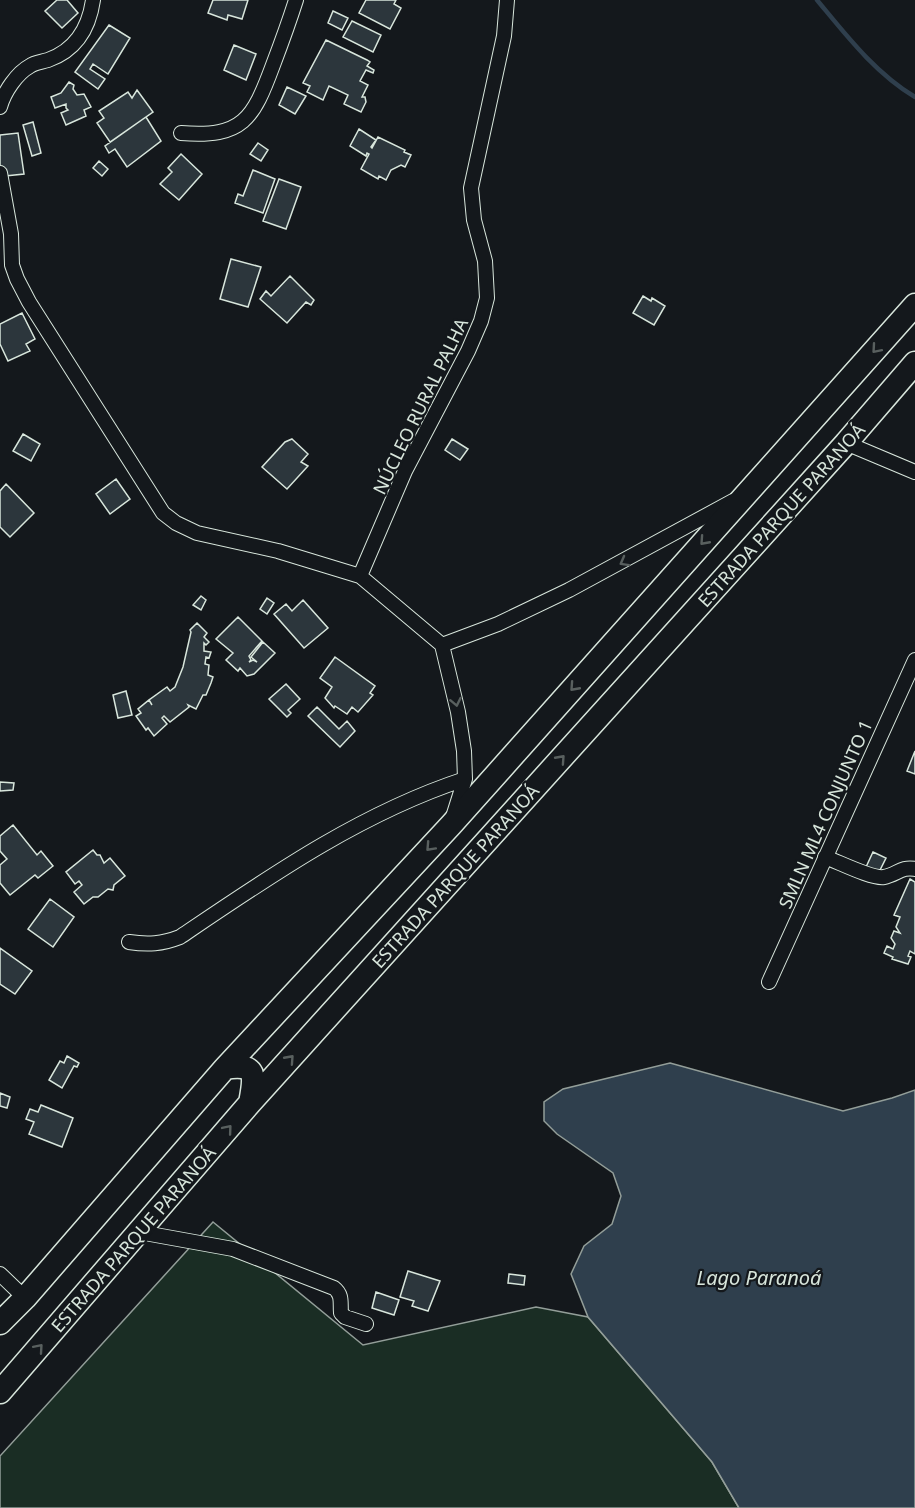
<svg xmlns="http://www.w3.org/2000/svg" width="915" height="1508" viewBox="0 0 915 1508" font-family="'Noto Sans',sans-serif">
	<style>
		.green { fill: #1a2d24; stroke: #939e99; stroke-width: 1.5 }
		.water { fill: #2f3f4d; stroke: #939e99; stroke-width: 1.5 }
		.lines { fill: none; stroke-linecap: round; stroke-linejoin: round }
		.stream { stroke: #2f3f4d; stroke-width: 4.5 }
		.building { fill: #2c363c; stroke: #d8e6dc; stroke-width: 1.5 }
		.street-casing { stroke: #d8e6dc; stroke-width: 16 }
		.primary-casing { stroke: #d8e6dc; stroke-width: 25 }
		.street { stroke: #14181c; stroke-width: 14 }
		.primary { stroke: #14181c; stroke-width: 22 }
		.oneway { stroke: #59605f }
		.labels { text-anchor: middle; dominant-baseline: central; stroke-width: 4.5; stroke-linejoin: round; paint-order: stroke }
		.street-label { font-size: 18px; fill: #d8e6dc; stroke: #14181c }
		.water-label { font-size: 20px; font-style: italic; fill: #d8e6dc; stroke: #14181c }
	</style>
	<rect width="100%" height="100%" fill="#14181c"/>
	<path class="green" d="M 213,1222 L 363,1345 L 536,1307 L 588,1317 L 712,1462 L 739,1508 L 0,1508 L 0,1456 Z"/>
	<path class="water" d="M 670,1063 L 843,1111 L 892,1098 L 915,1090 L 915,1508 L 739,1508 L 712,1462 L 588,1317 L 571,1274 L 584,1246 L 612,1224 L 621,1196 L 613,1173 L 557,1134 L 544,1121 L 544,1102 L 563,1089 Z"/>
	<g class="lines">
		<path class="stream" d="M 817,0 C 846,35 875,73 915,97"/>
	</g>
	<path class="building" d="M 57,0 L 67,0 L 78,13 L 62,28 L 45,11 Z
		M 213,0 L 248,0 L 242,19 L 228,15 L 227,20 L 208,13 Z
		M 366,0 L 396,0 L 394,4 L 401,8 L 390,29 L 359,13 Z
		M 333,11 L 348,18 L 342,30 L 328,23 Z
		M 352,21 L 381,35 L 373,52 L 343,37 Z
		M 109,25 L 130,38 L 108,74 L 93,64 L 90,69 L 105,79 L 98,89 L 75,72 Z
		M 326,40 L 367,60 L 370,62 L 367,66 L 374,70 L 373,73 L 366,70 L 360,81 L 368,85 L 362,97 L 365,97 L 366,102 L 361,112 L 344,104 L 348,95 L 329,86 L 323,100 L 307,92 L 310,86 L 303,83 Z
		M 234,45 L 256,54 L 246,80 L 224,70 Z
		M 69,82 L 74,85 L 73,89 L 77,95 L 84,94 L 91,107 L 84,110 L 86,116 L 66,125 L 61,113 L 68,110 L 66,108 L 66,104 L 55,108 L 51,97 L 61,93 Z
		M 287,87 L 306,96 L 295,114 L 279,105 Z
		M 137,90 L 153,112 L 110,142 L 97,123 L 104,118 L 99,111 L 128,92 L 132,98 Z
		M 146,117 L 161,141 L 127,167 L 115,149 L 109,153 L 105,146 Z
		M 33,122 L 41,153 L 32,156 L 23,125 Z
		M 359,129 L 376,140 L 371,147 L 372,148 L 378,137 L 405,150 L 404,152 L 411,155 L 405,167 L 401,165 L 391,170 L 386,180 L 379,176 L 378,179 L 361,169 L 369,154 L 367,153 L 366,156 L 350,146 Z
		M 18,133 L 24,174 L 5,176 L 0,174 L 0,135 Z
		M 258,143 L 268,150 L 261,161 L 250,154 Z
		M 181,154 L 202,174 L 179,200 L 160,184 L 172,172 L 168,168 Z
		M 99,161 L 108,169 L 102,176 L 93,168 Z
		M 253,170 L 275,179 L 263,213 L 235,203 L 238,194 L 243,196 Z
		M 279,179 L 301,187 L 286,229 L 263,221 Z
		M 231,259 L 261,267 L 248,307 L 220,299 Z
		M 290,276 L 314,300 L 311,305 L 306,302 L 287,323 L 260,299 L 266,291 L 271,296 Z
		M 643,296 L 651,301 L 652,298 L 665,306 L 654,325 L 633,313 Z
		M 22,313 L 35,339 L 26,344 L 30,351 L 8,361 L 0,344 L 0,324 Z
		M 23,434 L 40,444 L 31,461 L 13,451 Z
		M 292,439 L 308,454 L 301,462 L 308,466 L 287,489 L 262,467 L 285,442 Z
		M 452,439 L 468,449 L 460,460 L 445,450 Z
		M 116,479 L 130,499 L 110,514 L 96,494 Z
		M 6,484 L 34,513 L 10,537 L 0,527 L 0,491 Z
		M 201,596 L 206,600 L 201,610 L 193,605 Z
		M 267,598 L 274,603 L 267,614 L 260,609 Z
		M 303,600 L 328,628 L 304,648 L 274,614 L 286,604 L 292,611 Z
		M 238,617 L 262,641 L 249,656 L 251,660 L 249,662 L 253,660 L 257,662 L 251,657 L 263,642 L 275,653 L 254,674 L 247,676 L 240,668 L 238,671 L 226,660 L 233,653 L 216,639 Z
		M 197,623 L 207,633 L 204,637 L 209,642 L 206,645 L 204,643 L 204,651 L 211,652 L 209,658 L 206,657 L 205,664 L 209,665 L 208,675 L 213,677 L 211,683 L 206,695 L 203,695 L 196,709 L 188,705 L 189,707 L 170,722 L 164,716 L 162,718 L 167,724 L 154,736 L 148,728 L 146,730 L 136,716 L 141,713 L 138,709 L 149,700 L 152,705 L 149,700 L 167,687 L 170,691 L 175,687 L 183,667 L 191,632 L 190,630 Z
		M 335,657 L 375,686 L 370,693 L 373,695 L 358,712 L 352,707 L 347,714 L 335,706 L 334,708 L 325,698 L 332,687 L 320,678 Z
		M 286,684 L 300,699 L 288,710 L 291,713 L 287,717 L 269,699 Z
		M 126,691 L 132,715 L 118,718 L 113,695 Z
		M 317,707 L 339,729 L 347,721 L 355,731 L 340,747 L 308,716 Z
		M 915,751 L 915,774 L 907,771 Z
		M 0,782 L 14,783 L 13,790 L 0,791 Z
		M 13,825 L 37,855 L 41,851 L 53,866 L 38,878 L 35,875 L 10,895 L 0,883 L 0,865 L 7,859 L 0,851 L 0,836 Z
		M 93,850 L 97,855 L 100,855 L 104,863 L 110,858 L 125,876 L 114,885 L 113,890 L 108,889 L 98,897 L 93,897 L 84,904 L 74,892 L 82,885 L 79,881 L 75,884 L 66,872 Z
		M 873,852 L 886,858 L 879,872 L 866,867 Z
		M 910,879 L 915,882 L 915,954 L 910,951 L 908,956 L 911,957 L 908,964 L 892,959 L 893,957 L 884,953 L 887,946 L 893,949 L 895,944 L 891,938 L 894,931 L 900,933 L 896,927 L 900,917 L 894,915 Z
		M 50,899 L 74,917 L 53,947 L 28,929 Z
		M 0,948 L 32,971 L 15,994 L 0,984 Z
		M 67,1056 L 79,1063 L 77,1067 L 74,1066 L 62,1088 L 49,1080 L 60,1061 L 64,1063 Z
		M 0,1093 L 10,1097 L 7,1108 L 0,1106 Z
		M 41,1105 L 73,1118 L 62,1147 L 29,1134 L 34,1122 L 26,1119 L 30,1109 L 38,1112 Z
		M 408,1271 L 440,1281 L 428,1311 L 412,1306 L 414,1301 L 400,1297 Z
		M 509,1274 L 525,1276 L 524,1285 L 508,1283 Z
		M 376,1292 L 399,1300 L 394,1315 L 372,1308 Z"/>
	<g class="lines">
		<defs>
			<path id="street" d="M 0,107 C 4,92 17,73 30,66 C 35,62 42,62 48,60 C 76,50 89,28 93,0
				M 181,133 C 243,138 253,119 273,65 C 281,44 289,22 296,0
				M 0,173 L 11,234 L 12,265 L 17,279 L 29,302 L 163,513 L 176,523 L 197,533 L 278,551 L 360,576 L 442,645 L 458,712 L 464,751 L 465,779 L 453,817
				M 846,443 L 915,472
				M 360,576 L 405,471 L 468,351 L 481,321 L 487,298 L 485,261 L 474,220 L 471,188 L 504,36 L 507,0
				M 442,645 L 498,624 L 569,590 L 733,501
				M 825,857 C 839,862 872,879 884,877 C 896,875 902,866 915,869
				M 129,942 C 148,945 162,944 180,937 C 270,876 361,813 465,779
				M 769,982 L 915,660
				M 139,1232 L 233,1249 L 334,1288 C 343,1295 340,1303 341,1313 L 345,1317 L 366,1324
				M 0,1274 L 25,1298"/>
			<path id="primary" d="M 225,1068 C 258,1062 255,1077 250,1103
				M 0,1323 L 25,1298 L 225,1068 L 451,825 L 915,305
				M 0,1392 L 250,1103 L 846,443 L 915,363"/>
		</defs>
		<use href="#street" class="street-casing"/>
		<use href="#primary" class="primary-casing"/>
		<use href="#street" class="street"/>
		<use href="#primary" class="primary"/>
	</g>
	<defs><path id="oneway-chevron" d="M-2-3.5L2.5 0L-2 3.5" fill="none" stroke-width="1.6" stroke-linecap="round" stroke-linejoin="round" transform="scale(1.5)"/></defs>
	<g class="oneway">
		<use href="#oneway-chevron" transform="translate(876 349) rotate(131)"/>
		<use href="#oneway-chevron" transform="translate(704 541) rotate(132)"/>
		<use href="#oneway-chevron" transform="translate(624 562) rotate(151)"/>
		<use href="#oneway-chevron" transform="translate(574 687) rotate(132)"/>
		<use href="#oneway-chevron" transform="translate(456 702) rotate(78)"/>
		<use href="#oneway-chevron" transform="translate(561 759) rotate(-48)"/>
		<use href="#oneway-chevron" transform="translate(430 847) rotate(133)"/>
		<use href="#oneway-chevron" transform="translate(290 1059) rotate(-48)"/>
		<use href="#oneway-chevron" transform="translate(228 1129) rotate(-50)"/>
		<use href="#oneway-chevron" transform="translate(39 1348) rotate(-49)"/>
	</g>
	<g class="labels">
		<g class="street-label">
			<text transform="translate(420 406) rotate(-64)">NÚCLEO RURAL PALHA</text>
			<text transform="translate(781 515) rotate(-48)">ESTRADA PARQUE PARANOÁ</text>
			<text transform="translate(825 814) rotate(-66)">SMLN ML4 CONJUNTO 1</text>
			<text transform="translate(455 876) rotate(-48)">ESTRADA PARQUE PARANOÁ</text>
			<text transform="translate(133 1239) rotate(-49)">ESTRADA PARQUE PARANOÁ</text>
		</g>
		<g class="water-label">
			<text x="759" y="1277">Lago Paranoá</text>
		</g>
	</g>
</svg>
